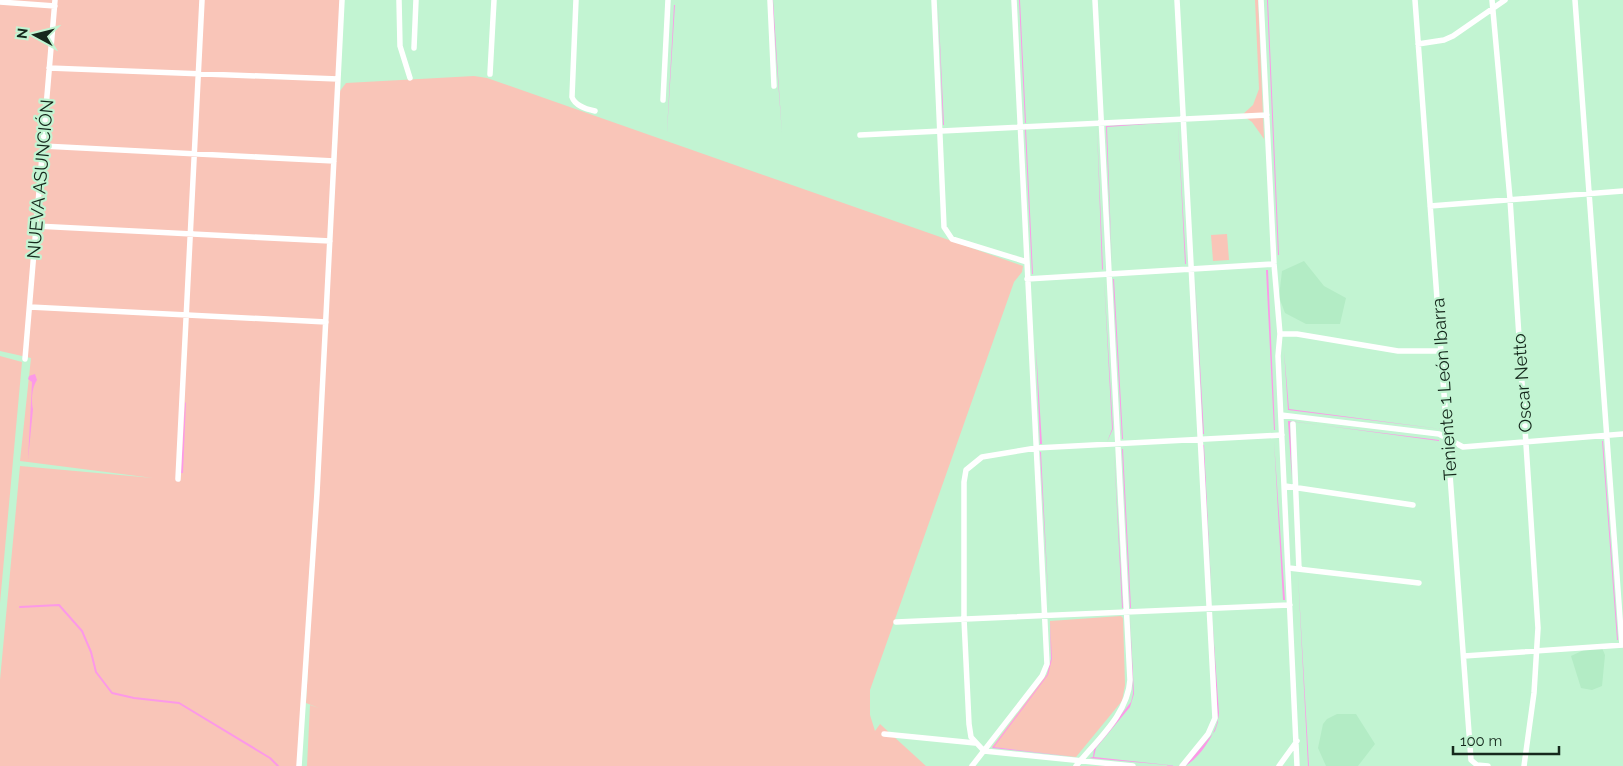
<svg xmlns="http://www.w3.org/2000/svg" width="1623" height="766" viewBox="0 0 1623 766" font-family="Raleway,sans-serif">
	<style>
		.built { fill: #b3ecc5 }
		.green { fill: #f9c5b8 }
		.water { fill: #fc99e8 }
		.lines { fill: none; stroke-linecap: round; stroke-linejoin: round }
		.stream { stroke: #fc99e8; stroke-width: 2 }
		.minor { stroke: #fff; stroke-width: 5.5 }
		.labels { text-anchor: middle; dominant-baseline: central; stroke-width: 4.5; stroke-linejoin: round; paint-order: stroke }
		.street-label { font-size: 18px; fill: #15281c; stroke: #c2f4d2 }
	</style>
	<rect width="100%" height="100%" fill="#c2f4d2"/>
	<path class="built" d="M 1304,261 L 1324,286 L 1346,298 L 1340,324 L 1306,324 L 1285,313 L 1279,297 L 1282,271 Z
		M 1588,648 L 1602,648 L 1605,655 L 1602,686 L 1592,690 L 1581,688 L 1571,656 Z
		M 1337,714 L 1356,714 L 1375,744 L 1358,766 L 1326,766 L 1318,748 L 1323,724 L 1327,719 Z"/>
	<path class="green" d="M 0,0 L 344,0 L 298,766 L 0,766 L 0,680 L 20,466 L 153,478 L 20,461 L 31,358 L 0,351 Z
		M 1255,0 L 1258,0 L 1264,139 L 1252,122 L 1242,115 L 1253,105 L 1259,89 Z
		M 474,76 L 487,78 L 1023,266 L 1022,272 L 1014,282 L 870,690 L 870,715 L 875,731 L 880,724 L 926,766 L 307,766 L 310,705 L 319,708 L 306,703 L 340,91 L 346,83 Z
		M 1227,234 L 1229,260 L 1213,261 L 1211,235 Z
		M 0,356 L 22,362 L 0,603 Z
		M 1121,616 L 1123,618 L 1125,685 L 1122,701 L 1076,757 L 992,747 L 1047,674 L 1051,659 L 1050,621 Z"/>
	<path class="water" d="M 772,0 L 773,0 L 782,134 Z
		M 938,0 L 944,125 L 943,125 Z
		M 1019,0 L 1020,0 L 1026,123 L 1025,123 Z
		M 1267,0 L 1268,0 L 1279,255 L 1278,255 Z
		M 674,5 L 675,5 L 667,132 L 667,131 Z
		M 1177,122 L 1107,127 L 1112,269 L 1106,126 Z
		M 1178,123 L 1186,264 L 1185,264 Z
		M 1097,127 L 1103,269 L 1102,270 Z
		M 1025,129 L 1026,129 L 1033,274 L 1032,274 Z
		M 1266,270 L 1268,270 L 1275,430 L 1274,430 Z
		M 1195,276 L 1204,434 L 1203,434 Z
		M 1104,279 L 1113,429 L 1107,442 L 1112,429 Z
		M 1113,279 L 1114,279 L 1123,439 L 1122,439 Z
		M 1036,348 L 1042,444 L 1040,444 Z
		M 1284,351 L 1289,409 L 1441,429 L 1288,410 Z
		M 35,374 L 37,380 C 32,387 31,401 33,409 L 28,460 L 32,382 L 28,379 L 29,376 Z
		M 186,402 L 183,473 L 181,473 L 185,403 Z
		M 1288,421 L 1439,440 L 1439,441 L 1290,421 L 1292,481 Z
		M 1274,441 L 1285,600 L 1283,600 Z
		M 1602,441 L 1603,441 L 1618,640 L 1617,640 Z
		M 1203,445 L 1204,445 L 1212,604 Z
		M 1122,449 L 1123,449 L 1131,608 L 1130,608 Z
		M 1114,450 L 1123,608 L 1122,608 Z
		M 1040,452 L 1041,452 L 1049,611 Z
		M 1298,575 L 1309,766 L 1308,766 Z
		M 1212,615 L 1219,713 C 1218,731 1200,758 1185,766 L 1215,731 L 1218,722 Z
		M 1130,617 L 1134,694 L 1130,707 L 1096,748 L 1094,757 L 1178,766 L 1089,758 L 1093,757 L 1094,749 L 1131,702 L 1133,694 Z
		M 1050,621 L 1052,659 L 1048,675 L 994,747 L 1076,757 L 992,748 L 1047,675 L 1051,659 Z"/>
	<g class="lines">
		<path class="stream" d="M 20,607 L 59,605 L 82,631 L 91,652 L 96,672 L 112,693 L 134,698 L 179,703 L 270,758 L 278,766"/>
		<path class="minor" d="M 399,0 L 400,46 L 410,78
			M 576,0 L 572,97 C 575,106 586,109 595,111
			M 770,0 L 774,86
			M 934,0 L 944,227 L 952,239 L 1027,262
			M 1177,0 L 1215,718 L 1208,734 L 1182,766
			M 1261,0 L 1274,264 L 1280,334 L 1278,356 L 1297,766
			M 1415,0 L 1471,760 L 1477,765 L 1488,766
			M 1492,0 L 1510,199 L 1538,628 L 1534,693 L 1524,766
			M 1575,0 L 1622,645
			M 0,2 L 55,6
			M 1418,44 L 1444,40 L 1453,36 L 1505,0
			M 414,48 L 416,0
			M 49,68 L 338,79
			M 490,74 L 494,0
			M 663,100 L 668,0
			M 860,135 L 1267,115
			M 43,146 L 334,161
			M 1430,206 L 1623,191
			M 36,226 L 330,241
			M 1027,279 L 1274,264
			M 30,307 L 326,322
			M 1280,334 L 1297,334 L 1398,351 L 1441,351
			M 25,359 L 55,0
			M 1281,415 L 1439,434 L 1463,447 L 1623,434
			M 1293,424 L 1299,569
			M 178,479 L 202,0
			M 1285,486 L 1413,505
			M 1289,568 L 1419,583
			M 896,622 L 1290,605
			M 1464,656 L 1623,645
			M 884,734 L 975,743
			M 299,766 L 317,493 L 342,0
			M 972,766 L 1042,676 L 1047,664 L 1014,0
			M 1076,766 C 1096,741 1128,714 1130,680 L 1095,0
			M 1133,766 L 984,751 L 971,737 L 969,724 L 964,619 L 964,482 L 966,470 L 982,457 L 1036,448 L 1282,435
			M 1279,766 L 1297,741"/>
	</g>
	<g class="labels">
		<g class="street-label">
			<text transform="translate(40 179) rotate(-85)">NUEVA ASUNCIÓN</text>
			<text transform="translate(1522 383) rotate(-94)">Oscar Netto</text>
			<text transform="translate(1444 389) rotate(-94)">Teniente 1 León Ibarra</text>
		</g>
	</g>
	<g transform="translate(35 35) rotate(277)" stroke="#c2f4d2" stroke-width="4" paint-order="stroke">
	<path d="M0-4L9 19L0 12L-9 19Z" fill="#15281c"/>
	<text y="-8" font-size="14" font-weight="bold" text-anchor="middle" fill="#15281c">N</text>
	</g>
	<path d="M1453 746v8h106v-8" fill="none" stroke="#15281c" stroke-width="2.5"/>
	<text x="1460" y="746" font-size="15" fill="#15281c" stroke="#c2f4d2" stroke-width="4" paint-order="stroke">100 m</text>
</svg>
